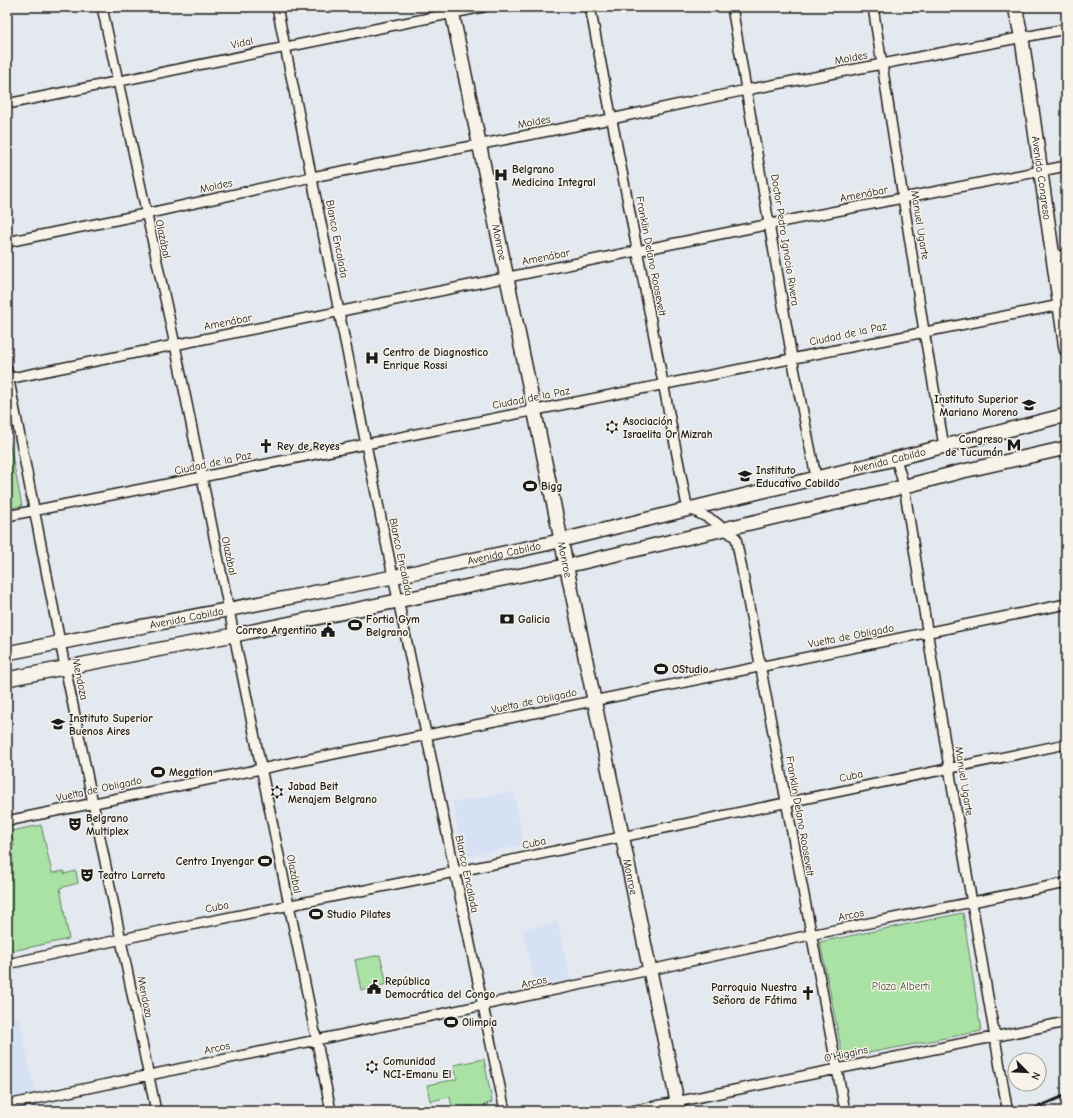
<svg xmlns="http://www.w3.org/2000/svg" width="1073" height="1118" viewBox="0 0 1073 1118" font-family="'Comic Neue',sans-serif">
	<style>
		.built { fill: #d6e1f4 }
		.green { fill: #aae2a6; stroke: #637f61 }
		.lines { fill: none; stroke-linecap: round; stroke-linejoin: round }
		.minor-casing { stroke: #1c1c1c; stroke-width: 12 }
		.secondary-casing { stroke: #1c1c1c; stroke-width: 16 }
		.minor { stroke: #f7f3e8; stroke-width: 9 }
		.secondary { stroke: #f7f3e8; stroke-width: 13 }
		.rail { stroke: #1c1c1c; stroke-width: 2.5 }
		.labels { text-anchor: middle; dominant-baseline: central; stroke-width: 3; stroke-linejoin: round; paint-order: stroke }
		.street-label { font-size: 11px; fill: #1c1c1c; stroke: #f7f3e8 }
		.poi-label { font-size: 11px; font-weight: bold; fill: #1c1c1c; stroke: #f7f3e8; text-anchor: start }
		.park-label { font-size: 11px; fill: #475745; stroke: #f7f3e8 }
	</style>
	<rect width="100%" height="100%" fill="#e4e8ef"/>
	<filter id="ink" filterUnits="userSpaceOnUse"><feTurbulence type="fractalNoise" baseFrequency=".025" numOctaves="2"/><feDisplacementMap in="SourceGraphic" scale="8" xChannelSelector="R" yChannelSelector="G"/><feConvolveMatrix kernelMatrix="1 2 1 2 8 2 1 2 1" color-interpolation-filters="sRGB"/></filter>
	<g filter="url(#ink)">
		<path class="built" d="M 514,792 L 524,845 L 463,857 L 453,802 Z
			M 558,922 L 570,979 L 535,986 L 523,929 Z
			M 7,1004 L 10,1019 L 19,1018 L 38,1106 L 31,1108 L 31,1111 L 7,1111 Z"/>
		<path class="green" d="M 7,430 L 22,506 L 7,509 Z
			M 41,825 L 52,873 L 64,871 L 64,874 L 76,871 L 78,883 L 60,888 L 69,939 L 7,952 L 7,846 L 9,847 L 14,846 L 11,831 Z
			M 963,913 L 981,1031 L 843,1058 L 820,942 Z
			M 380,955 L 387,984 L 361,990 L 355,960 Z
			M 484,1059 L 492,1102 L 486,1104 L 487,1111 L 474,1111 L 472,1106 L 462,1108 L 463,1111 L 453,1111 L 450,1097 L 430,1101 L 427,1085 L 457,1079 L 454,1065 Z"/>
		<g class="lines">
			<defs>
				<path id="minor" d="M 102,7 L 175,345 L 331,1111
					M 277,7 L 383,528 L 505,1111
					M 590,7 L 686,501 L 690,509 L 714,521 L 736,538 L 845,1111
					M 732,7 L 792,358 L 816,477
					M 873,7 L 924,331 L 944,446
					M 7,104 L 483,7
					M 7,242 L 145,214 L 312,177 L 611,119 L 746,90 L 1066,29
					M 1053,257 L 1066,255
					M 7,370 L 60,642 L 156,1111
					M 7,379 L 745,229 L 1066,166
					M 896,459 L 904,486 L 952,786 L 1007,1108
					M 7,516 L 1060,305
					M 7,821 L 1066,604
					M 7,964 L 141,935 L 455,872 L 1066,744
					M 7,1105 L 650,970 L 810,935 L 1066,883
					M 632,1111 L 1066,1022"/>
				<g id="secondary">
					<path id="s1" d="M 451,7 L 679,1111"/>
					<path id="s2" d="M 1015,7 L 1022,39 L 1066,349"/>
					<path id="s3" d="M 7,653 L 383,579 L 546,544 L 886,461 L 1066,415"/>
					<path d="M 7,679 L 244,633 L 579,563 L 891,490 L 959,472 L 1066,448"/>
				</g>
			</defs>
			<use href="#minor" class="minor-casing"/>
			<use href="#secondary" class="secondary-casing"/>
			<use href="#minor" class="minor"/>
			<use href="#secondary" class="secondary"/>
			<path class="rail" d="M 1029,1111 L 1066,1095"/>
		</g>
	</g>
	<defs>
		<symbol id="hospital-bare" viewBox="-9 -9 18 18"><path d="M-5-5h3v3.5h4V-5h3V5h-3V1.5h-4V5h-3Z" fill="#1c1c1c" stroke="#f7f3e8" stroke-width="2.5" paint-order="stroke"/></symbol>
		<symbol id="university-bare" viewBox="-9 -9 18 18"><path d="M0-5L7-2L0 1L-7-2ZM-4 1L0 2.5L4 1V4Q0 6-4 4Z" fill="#1c1c1c" stroke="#f7f3e8" stroke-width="2.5" paint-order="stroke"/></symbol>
		<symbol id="synagogue-bare" viewBox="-9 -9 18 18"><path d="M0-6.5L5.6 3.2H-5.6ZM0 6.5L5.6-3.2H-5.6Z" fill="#1c1c1c" stroke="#f7f3e8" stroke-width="2.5" paint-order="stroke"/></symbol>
		<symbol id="metro-bare" viewBox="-9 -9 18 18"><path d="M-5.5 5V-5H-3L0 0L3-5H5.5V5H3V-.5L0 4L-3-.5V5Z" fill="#1c1c1c" stroke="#f7f3e8" stroke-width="2.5" paint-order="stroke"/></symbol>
		<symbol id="church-bare" viewBox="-9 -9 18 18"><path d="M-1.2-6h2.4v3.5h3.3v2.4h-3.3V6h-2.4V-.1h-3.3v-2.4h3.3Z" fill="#1c1c1c" stroke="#f7f3e8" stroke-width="2.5" paint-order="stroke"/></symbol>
		<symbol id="stadium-bare" viewBox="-9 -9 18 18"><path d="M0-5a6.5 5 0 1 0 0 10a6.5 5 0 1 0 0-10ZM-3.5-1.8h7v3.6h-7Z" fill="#1c1c1c" stroke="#f7f3e8" stroke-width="2.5" paint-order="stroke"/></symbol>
		<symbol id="bank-bare" viewBox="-9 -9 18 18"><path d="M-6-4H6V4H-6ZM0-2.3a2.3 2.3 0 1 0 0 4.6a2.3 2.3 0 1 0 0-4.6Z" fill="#1c1c1c" stroke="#f7f3e8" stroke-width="2.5" paint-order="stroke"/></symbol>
		<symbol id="civic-bare" viewBox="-9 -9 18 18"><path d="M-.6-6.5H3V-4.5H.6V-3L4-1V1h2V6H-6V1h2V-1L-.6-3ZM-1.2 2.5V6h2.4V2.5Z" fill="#1c1c1c" stroke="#f7f3e8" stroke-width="2.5" paint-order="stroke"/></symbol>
		<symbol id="theatre-bare" viewBox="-9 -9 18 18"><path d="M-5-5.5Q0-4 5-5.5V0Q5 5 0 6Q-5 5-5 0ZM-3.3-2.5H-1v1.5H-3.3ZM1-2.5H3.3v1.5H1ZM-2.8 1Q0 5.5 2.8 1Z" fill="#1c1c1c" stroke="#f7f3e8" stroke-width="2.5" paint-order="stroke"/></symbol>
	</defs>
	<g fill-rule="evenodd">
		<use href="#hospital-bare" x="491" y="165" width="20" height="20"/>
		<use href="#hospital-bare" x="362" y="348" width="20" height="20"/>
		<use href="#university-bare" x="1019" y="395" width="20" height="20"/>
		<use href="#synagogue-bare" x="602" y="417" width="20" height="20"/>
		<use href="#metro-bare" x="1004" y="435" width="20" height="20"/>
		<use href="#church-bare" x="256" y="436" width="20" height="20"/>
		<use href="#university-bare" x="735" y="466" width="20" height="20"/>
		<use href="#stadium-bare" x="520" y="476" width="20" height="20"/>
		<use href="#bank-bare" x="497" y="609" width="20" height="20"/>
		<use href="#stadium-bare" x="345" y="615" width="20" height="20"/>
		<use href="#civic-bare" x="318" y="620" width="20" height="20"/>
		<use href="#stadium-bare" x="651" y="659" width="20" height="20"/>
		<use href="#university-bare" x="48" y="714" width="20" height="20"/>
		<use href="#stadium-bare" x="148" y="762" width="20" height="20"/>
		<use href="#synagogue-bare" x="267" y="782" width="20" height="20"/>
		<use href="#theatre-bare" x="65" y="814" width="20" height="20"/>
		<use href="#stadium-bare" x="255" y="851" width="20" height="20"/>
		<use href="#theatre-bare" x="77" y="865" width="20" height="20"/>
		<use href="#stadium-bare" x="306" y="904" width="20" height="20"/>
		<use href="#civic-bare" x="364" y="977" width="20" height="20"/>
		<use href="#church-bare" x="798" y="983" width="20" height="20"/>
		<use href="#stadium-bare" x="441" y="1012" width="20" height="20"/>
		<use href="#synagogue-bare" x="362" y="1057" width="20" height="20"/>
	</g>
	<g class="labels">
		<g class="street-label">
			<text transform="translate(242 43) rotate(-12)">Vidal</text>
			<text transform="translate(851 58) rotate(-11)">Moldes</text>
			<text transform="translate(534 122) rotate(-11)">Moldes</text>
			<text stroke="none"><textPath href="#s2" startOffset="173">Avenida Congreso</textPath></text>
			<text transform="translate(216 186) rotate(-12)">Moldes</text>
			<text transform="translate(864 194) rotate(-11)">Amenábar</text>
			<text transform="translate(920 225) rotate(81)">Manuel Ugarte</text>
			<text transform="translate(163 239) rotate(78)">Olazábal</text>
			<text transform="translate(337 239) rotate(79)">Blanco Encalada</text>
			<text transform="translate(785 240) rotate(81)">Doctor Pedro Ignacio Rivera</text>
			<text stroke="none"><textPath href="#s1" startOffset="240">Monroe</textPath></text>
			<text transform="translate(651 256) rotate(79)">Franklin Delano Roosevelt</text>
			<text transform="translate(546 257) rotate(-11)">Amenábar</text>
			<text transform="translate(228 322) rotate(-11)">Amenábar</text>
			<text transform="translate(848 334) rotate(-12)">Ciudad de la Paz</text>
			<text transform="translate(531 398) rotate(-11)">Ciudad de la Paz</text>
			<text stroke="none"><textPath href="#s3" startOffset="903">Avenida Cabildo</textPath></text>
			<text transform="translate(213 463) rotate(-12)">Ciudad de la Paz</text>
			<text stroke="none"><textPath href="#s3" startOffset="507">Avenida Cabildo</textPath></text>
			<text transform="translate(229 556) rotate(78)">Olazábal</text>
			<text transform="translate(401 557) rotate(78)">Blanco Encalada</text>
			<text stroke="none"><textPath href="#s1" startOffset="564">Monroe</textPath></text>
			<text stroke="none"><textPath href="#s3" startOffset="183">Avenida Cabildo</textPath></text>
			<text transform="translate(851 636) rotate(-11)">Vuelta de Obligado</text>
			<text transform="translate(80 679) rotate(78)">Mendoza</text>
			<text transform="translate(534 701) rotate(-12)">Vuelta de Obligado</text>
			<text transform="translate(851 776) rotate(-12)">Cuba</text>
			<text transform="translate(964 781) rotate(81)">Manuel Ugarte</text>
			<text transform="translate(99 789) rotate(-12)">Vuelta de Obligado</text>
			<text transform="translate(800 816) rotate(80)">Franklin Delano Roosevelt</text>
			<text transform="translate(534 843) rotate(-12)">Cuba</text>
			<text transform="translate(294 874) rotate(79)">Olazábal</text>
			<text transform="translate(467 874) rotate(78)">Blanco Encalada</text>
			<text stroke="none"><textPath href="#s1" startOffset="888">Monroe</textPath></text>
			<text transform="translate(217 907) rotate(-11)">Cuba</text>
			<text transform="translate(851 915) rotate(-11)">Arcos</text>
			<text transform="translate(534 982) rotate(-12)">Arcos</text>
			<text transform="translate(145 997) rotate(79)">Mendoza</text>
			<text transform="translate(217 1048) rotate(-12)">Arcos</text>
			<text transform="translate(846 1054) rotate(-12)">O'Higgins</text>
		</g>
		<g class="poi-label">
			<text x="512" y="169">Belgrano<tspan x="512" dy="13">Medicina Integral</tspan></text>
			<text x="383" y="352">Centro de Diagnostico<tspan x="383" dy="13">Enrique Rossi</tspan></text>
			<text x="1018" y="399" text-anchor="end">Instituto Superior<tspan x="1018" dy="13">Mariano Moreno</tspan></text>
			<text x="623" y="421">Asociación<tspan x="623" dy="13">Israelita Or Mizrah</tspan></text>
			<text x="1003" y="439" text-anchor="end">Congreso<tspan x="1003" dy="13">de Tucumán</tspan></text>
			<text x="277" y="446">Rey de Reyes</text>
			<text x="756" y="470">Instituto<tspan x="756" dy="13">Educativo Cabildo</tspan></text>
			<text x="541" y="486">Bigg</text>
			<text x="366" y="619">Fortia Gym<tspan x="366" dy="13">Belgrano</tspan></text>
			<text x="518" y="619">Galicia</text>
			<text x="317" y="630" text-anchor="end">Correo Argentino</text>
			<text x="672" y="669">OStudio</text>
			<text x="69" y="718">Instituto Superior<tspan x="69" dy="13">Buenos Aires</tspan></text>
			<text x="169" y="772">Megatlon</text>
			<text x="288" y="786">Jabad Beit<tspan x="288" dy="13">Menajem Belgrano</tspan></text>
			<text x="86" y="818">Belgrano<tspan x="86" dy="13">Multiplex</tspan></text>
			<text x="254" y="861" text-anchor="end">Centro Inyengar</text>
			<text x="98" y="875">Teatro Larreta</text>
			<text x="327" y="914">Studio Pilates</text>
			<text x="385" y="981">República<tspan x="385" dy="13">Democrática del Congo</tspan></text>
			<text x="797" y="987" text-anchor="end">Parroquia Nuestra<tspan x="797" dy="13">Señora de Fátima</tspan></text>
			<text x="462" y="1022">Olimpia</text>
			<text x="383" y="1061">Comunidad<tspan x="383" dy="13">NCI-Emanu El</tspan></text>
		</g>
		<g class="park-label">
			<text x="901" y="986">Plaza Alberti</text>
		</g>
	</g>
	<rect width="1073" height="1118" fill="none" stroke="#f7f3e8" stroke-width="24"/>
	<rect x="12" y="12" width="1049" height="1094" fill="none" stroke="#1c1c1c" stroke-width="1.5" filter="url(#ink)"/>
	<g transform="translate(1027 1072) rotate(114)"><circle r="19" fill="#f7f3e8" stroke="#9f9d96"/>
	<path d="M0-3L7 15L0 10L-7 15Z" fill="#1c1c1c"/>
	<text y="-6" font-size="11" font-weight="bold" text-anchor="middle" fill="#1c1c1c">N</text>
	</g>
</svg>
